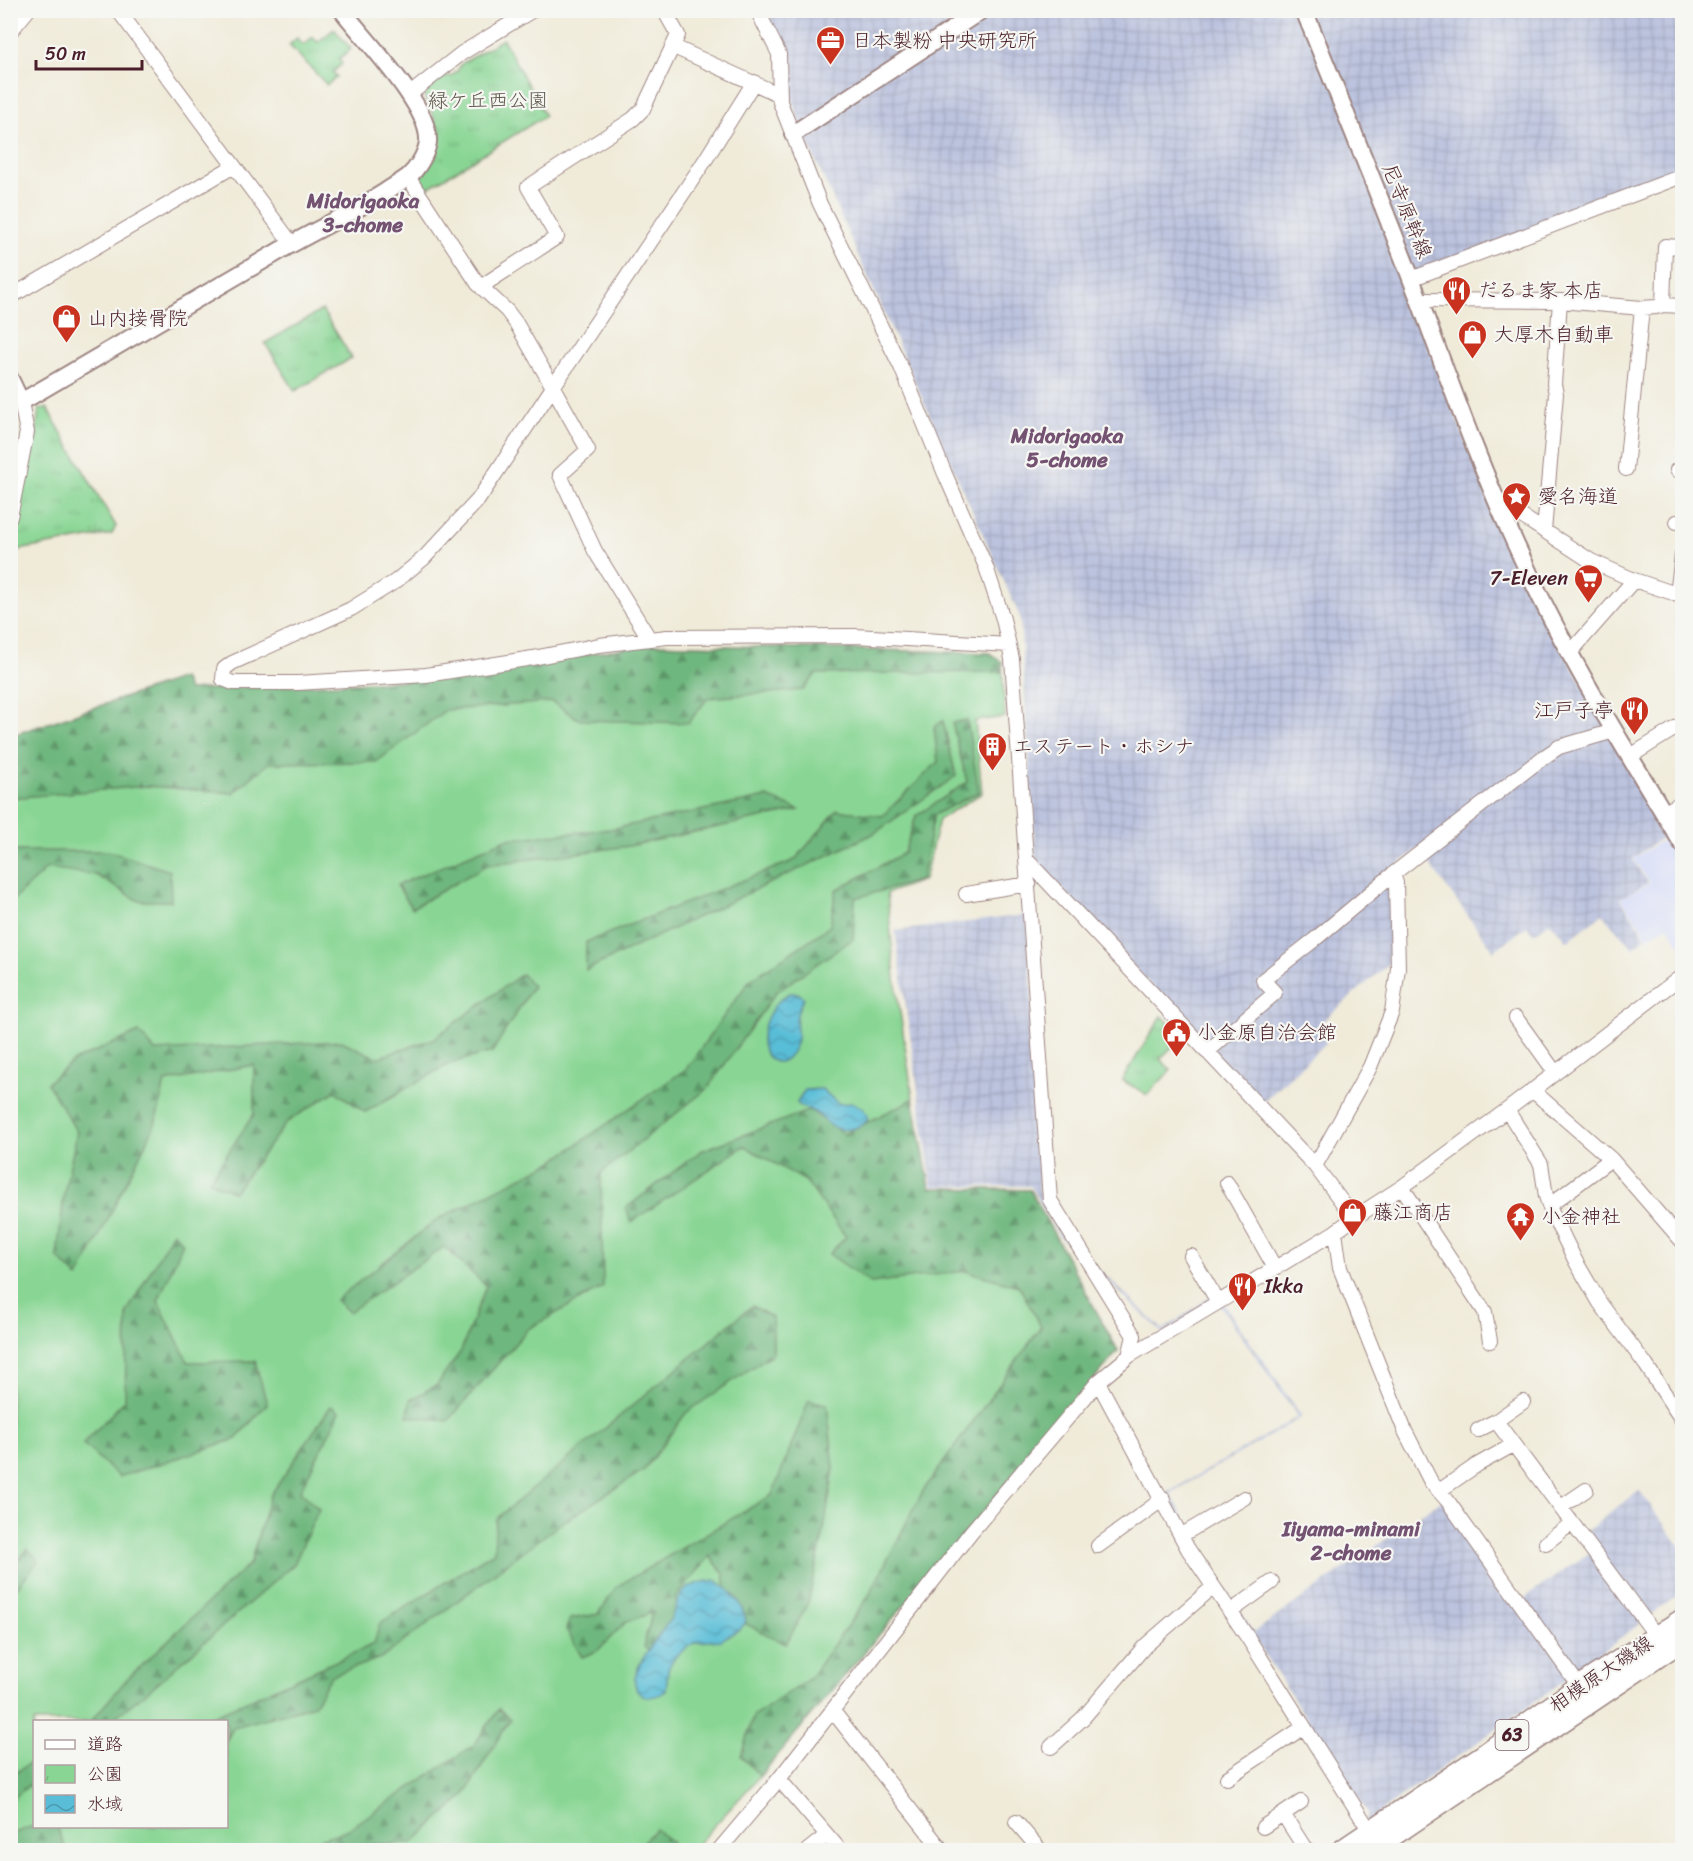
<svg xmlns="http://www.w3.org/2000/svg" width="1693" height="1861" viewBox="0 0 1693 1861" font-family="Sriracha,'Klee One',sans-serif">
	<style>
		.built { fill: #d3d9f9 }
		.industrial { fill: url(#industrial-grid) }
		.green { fill: #89d694; stroke: #6a7a60; stroke-width: 1.5; fill-rule: evenodd }
		.forest { fill: url(#forest-firs); stroke: #5c6b54; stroke-width: 1.5 }
		.park { fill: url(#park-tufts); stroke: #6a7a60; stroke-width: 1.5 }
		.water { fill: url(#water-waves); stroke: #526e81; stroke-width: 1.5 }
		.lines { fill: none; stroke-linecap: round; stroke-linejoin: round }
		.minor-casing { stroke: #9d8582; stroke-width: 16 }
		.tertiary-casing { stroke: #9d8582; stroke-width: 20 }
		.primary-casing { stroke: #9d8582; stroke-width: 24 }
		.minor { stroke: #fff; stroke-width: 14 }
		.tertiary { stroke: #fff; stroke-width: 16 }
		.primary { stroke: #fff; stroke-width: 21 }
		.labels { text-anchor: middle; dominant-baseline: central; stroke-width: 4.5; stroke-linejoin: round; paint-order: stroke }
		.shield { fill: #f6f6f2; stroke: #7e6067; stroke-width: 1.5 }
		.shield-label { font-size: 18px; font-weight: bold; fill: #4a1f2b }
		.poi-label { font-size: 20px; fill: #4a1f2b; stroke: #f6f6f2; text-anchor: start }
		.park-label { font-size: 20px; fill: #5d564a; stroke: #f6f6f2 }
		.street-label { font-size: 20px; fill: #4a1f2b; stroke: #f6f6f2 }
		.neighbourhood-label { font-size: 21px; font-weight: bold; fill: #745272; stroke: #f6f6f2 }
	</style>
	<defs>
		<pattern id="industrial-grid" width="8" height="8" patternUnits="userSpaceOnUse" patternTransform="scale(1.5)"><rect width="8" height="8" fill="#bcc3de"/><path d="M0 4h8M4 0v8" fill="none" stroke="#a3a7bf"/></pattern>
		<pattern id="forest-firs" width="22" height="20" patternUnits="userSpaceOnUse" patternTransform="scale(1.5)"><rect width="22" height="20" fill="#6eb77e"/><path d="M5 1l3.5 6h-7zM16 11l3.5 6h-7z" fill="#5c9467"/></pattern>
		<pattern id="park-tufts" width="24" height="20" patternUnits="userSpaceOnUse" patternTransform="scale(1.5)"><rect width="24" height="20" fill="#89d694"/><path d="M3 7l-1-3M5 7V3M7 7l1-3M15 17l-1-3M17 17v-4M19 17l1-3" fill="none" stroke="#78b780"/></pattern>
		<pattern id="water-waves" width="16" height="10" patternUnits="userSpaceOnUse" patternTransform="scale(1.5)"><rect width="16" height="10" fill="#59bdd7"/><path d="M0 5q4-4 8 0t8 0" fill="none" stroke="#4c99af"/></pattern>
	</defs>
	<rect width="100%" height="100%" fill="#f6f6f2"/>
	<filter id="ink" filterUnits="userSpaceOnUse"><feTurbulence type="fractalNoise" baseFrequency=".0167" numOctaves="2"/><feDisplacementMap in="SourceGraphic" scale="12" xChannelSelector="R" yChannelSelector="G"/><feConvolveMatrix kernelMatrix="1 2 1 2 8 2 1 2 1" color-interpolation-filters="sRGB"/></filter>
	<filter id="wash" filterUnits="userSpaceOnUse"><feTurbulence type="fractalNoise" baseFrequency=".008" numOctaves="4" result="noise"/><feDisplacementMap in="SourceGraphic" scale="24" xChannelSelector="R" yChannelSelector="G"/><feGaussianBlur stdDeviation="1.35" result="paint"/><feColorMatrix in="noise" values="0 0 0 0 0 0 0 0 0 0 0 0 0 0 0 0 0 1.4 0 .05"/><feComposite in="paint" operator="in"/></filter>
	<g filter="url(#wash)">
		<rect width="100%" height="100%" fill="#f0ebd9"/>
		<path class="built" d="M 1669,836 L 1682,859 L 1682,949 L 1668,926 L 1648,937 L 1621,898 L 1650,883 L 1633,859 Z"/>
		<path class="industrial" d="M 764,11 L 1682,11 L 1682,173 L 1403,281 L 1515,568 L 1668,833 L 1632,859 L 1648,883 L 1620,898 L 1646,937 L 1633,948 L 1602,914 L 1568,941 L 1550,922 L 1534,934 L 1527,926 L 1494,951 L 1418,849 L 1388,872 L 1392,892 L 1393,960 L 1315,1028 L 1326,1043 L 1260,1105 L 1040,864 L 1029,916 L 1039,1190 L 1063,1235 L 1163,1330 L 1216,1293 L 1302,1417 L 1171,1493 L 1197,1545 L 1254,1632 L 1443,1499 L 1516,1604 L 1589,1553 L 1584,1533 L 1639,1490 L 1682,1549 L 1682,1592 L 1569,1677 L 1373,1817 L 1356,1850 L 1368,1813 L 1193,1545 L 1167,1493 L 1298,1417 L 1215,1298 L 1163,1333 L 1060,1237 L 1030,1186 L 932,1186 L 895,931 L 1026,915 L 1036,870 L 1020,617 L 802,130 L 791,97 L 784,49 Z"/>
		<path class="green" d="M 650,644 L 989,653 L 1002,662 L 1005,717 L 975,721 L 982,793 L 939,819 L 924,880 L 887,893 L 895,978 L 913,1099 L 930,1188 L 1030,1190 L 1118,1351 L 760,1776 L 692,1850 L 11,1850 L 10,736 L 183,678 L 188,690 L 423,680 ZM 34,1722 L 226,1722 L 226,1826 L 34,1826 Z"/>
		<path class="forest" d="M 650,644 L 989,653 L 1002,662 L 1002,672 L 816,674 L 803,690 L 708,698 L 688,723 L 580,720 L 552,702 L 446,710 L 376,762 L 269,763 L 233,793 L 147,786 L 11,798 L 10,736 L 183,678 L 188,690 L 423,680 Z
			M 967,720 L 979,792 L 934,815 L 921,880 L 855,898 L 853,939 L 776,992 L 708,1088 L 601,1173 L 603,1287 L 528,1329 L 448,1421 L 408,1416 L 410,1400 L 437,1385 L 461,1351 L 486,1286 L 444,1247 L 349,1312 L 336,1300 L 438,1219 L 552,1162 L 686,1069 L 749,981 L 830,926 L 836,890 L 904,853 L 916,816 L 967,782 L 952,723 Z
			M 943,721 L 956,776 L 873,834 L 586,970 L 586,942 L 795,860 L 837,810 L 882,816 L 938,762 L 934,727 Z
			M 767,797 L 799,810 L 629,846 L 487,865 L 412,908 L 397,885 L 507,839 L 611,829 Z
			M 11,851 L 108,851 L 170,871 L 171,901 L 139,901 L 96,875 L 47,868 L 11,902 Z
			M 522,974 L 533,986 L 492,1052 L 451,1063 L 365,1112 L 335,1091 L 287,1122 L 234,1192 L 209,1181 L 254,1114 L 254,1065 L 165,1082 L 155,1125 L 78,1278 L 57,1257 L 64,1194 L 77,1132 L 47,1083 L 74,1061 L 139,1032 L 155,1051 L 342,1041 L 377,1058 L 433,1039 Z
			M 913,1099 L 930,1188 L 1030,1190 L 1118,1351 L 760,1776 L 741,1756 L 753,1717 L 810,1678 L 868,1597 L 923,1491 L 1041,1327 L 1019,1286 L 965,1271 L 871,1283 L 829,1254 L 846,1237 L 806,1181 L 744,1146 L 631,1222 L 626,1208 L 701,1151 L 810,1110 L 844,1134 Z
			M 173,1232 L 183,1243 L 158,1301 L 188,1362 L 255,1361 L 267,1404 L 236,1439 L 119,1477 L 83,1444 L 125,1400 L 127,1312 Z
			M 752,1306 L 773,1318 L 773,1353 L 686,1413 L 644,1470 L 560,1524 L 383,1657 L 331,1676 L 314,1705 L 234,1727 L 227,1739 L 226,1722 L 202,1721 L 374,1644 L 380,1623 L 494,1552 L 496,1519 Z
			M 809,1400 L 827,1404 L 834,1468 L 823,1535 L 808,1603 L 786,1644 L 742,1622 L 727,1597 L 724,1574 L 710,1556 L 675,1598 L 682,1614 L 650,1652 L 644,1647 C 644,1635 651,1626 651,1613 L 626,1622 L 597,1651 L 582,1657 L 566,1629 L 570,1619 L 599,1614 L 616,1587 L 772,1495 Z
			M 331,1406 L 340,1412 L 300,1491 L 319,1509 L 294,1564 L 146,1693 L 110,1721 L 91,1721 L 127,1679 L 250,1563 L 270,1496 Z
			M 27,1549 L 39,1560 L 11,1595 L 11,1571 Z
			M 499,1709 L 510,1719 L 464,1796 L 412,1843 L 357,1845 L 352,1850 L 287,1850 L 347,1830 L 474,1745 Z
			M 34,1760 L 34,1781 L 11,1800 L 11,1776 Z
			M 34,1826 L 57,1827 L 66,1850 L 11,1850 L 11,1834 Z
			M 655,1829 L 672,1842 L 666,1850 L 636,1850 Z"/>
		<path class="park" d="M 334,29 L 351,49 L 339,59 L 342,64 L 333,72 L 337,77 L 327,85 L 289,45 L 297,38 L 303,45 L 313,37 L 318,42 Z
			M 503,39 L 545,116 L 426,189 L 421,182 L 421,177 C 436,157 442,133 431,110 C 427,103 424,100 424,92 L 446,76 L 452,76 L 458,70 L 461,64 Z
			M 322,310 L 352,358 L 295,391 L 265,343 Z
			M 47,408 L 116,526 L 112,534 L 11,551 L 11,530 L 17,510 L 36,431 L 39,409 Z
			M 1162,1016 L 1183,1036 L 1160,1059 L 1171,1070 L 1147,1095 L 1122,1080 Z"/>
		<path class="water" d="M 791,993 L 798,993 L 804,998 C 801,1003 798,1009 797,1015 C 795,1023 798,1031 797,1038 C 796,1048 786,1066 774,1061 C 748,1049 769,1000 791,993 Z
			M 822,1089 L 835,1101 L 840,1104 L 853,1103 L 861,1107 L 868,1115 L 867,1121 C 857,1130 841,1133 830,1125 C 824,1121 820,1115 814,1112 C 808,1108 802,1109 797,1103 L 805,1090 Z
			M 716,1580 C 731,1591 743,1603 746,1622 L 740,1629 L 721,1640 L 696,1642 L 678,1654 L 672,1661 L 668,1669 L 666,1691 C 660,1695 652,1698 645,1696 C 614,1683 663,1633 671,1618 C 676,1609 677,1597 685,1590 C 694,1583 705,1581 716,1580 Z"/>
	</g>
	<g filter="url(#ink)">
		<g class="lines">
			<defs>
				<path id="minor" d="M 118,10 L 292,244
					M 757,10 L 779,54 L 780,102 L 820,204 L 901,367 L 945,474 L 986,567 L 1003,619 L 1012,659 L 1050,1200 L 1134,1336 L 1129,1356
					M 10,32 L 28,10
					M 674,47 L 780,95
					M 410,94 L 462,53 L 533,10
					M 408,177 L 478,284 L 507,311 L 516,323 L 553,387 L 478,500 L 424,558 L 396,581 L 351,609 L 232,663 L 224,669 L 223,679 L 233,683 L 298,683 L 426,675 L 533,658 L 599,645 L 667,637 L 855,636 L 1009,645
					M 1411,279 L 1682,176
					M 483,289 L 488,282 L 557,237 L 528,187 L 633,119 L 643,109 L 678,35 L 664,10
					M 10,297 L 234,166
					M 1419,300 L 1560,301 L 1642,308 L 1656,307 L 1663,305 L 1682,306
					M 1663,305 L 1665,246 L 1682,247
					M 1626,469 L 1642,308
					M 1677,470 L 1682,470
					M 1498,501 L 1591,561 L 1634,580 L 1682,596
					M 10,517 L 27,432 L 21,402
					M 1677,522 L 1682,523
					M 1544,531 L 1556,394 L 1554,384 L 1560,301
					M 1677,595 L 1682,555
					M 649,638 L 595,551 L 560,475 L 588,450 L 553,387 L 704,162 L 754,82
					M 1569,654 L 1634,580
					M 1629,757 L 1682,724
					M 1664,813 L 1682,802
					M 1026,859 L 1315,1166 L 1354,1218
					M 966,894 L 1029,884
					M 1516,1018 L 1555,1072
					M 1207,1052 L 1275,993 L 1263,980 L 1314,940 L 1393,874 L 1541,759 L 1559,747 L 1614,731
					M 1532,1090 L 1611,1159
					M 1507,1110 L 1541,1164 L 1546,1196 L 1551,1211 L 1576,1262 L 1600,1303 L 1646,1365 L 1682,1420
					M 1315,1166 L 1370,1067 L 1392,1012 L 1398,968 L 1396,883 L 1393,874
					M 1227,1183 L 1275,1268
					M 1402,1187 L 1485,1312 L 1490,1341
					M 1550,1205 L 1611,1159 L 1682,1241
					M 1335,1232 L 1340,1268 L 1405,1431 L 1431,1482 L 1447,1500 L 1584,1693
					M 1191,1256 L 1218,1302
					M 1098,1382 L 1188,1549 L 1248,1638 L 1370,1831 L 1367,1838
					M 1523,1402 L 1496,1421 L 1660,1641
					M 1478,1430 L 1496,1421
					M 1439,1491 L 1477,1465 L 1513,1445
					M 1561,1507 L 1586,1490
					M 1182,1535 L 1244,1498
					M 1546,1543 L 1572,1523
					M 1098,1546 L 1163,1499
					M 1230,1612 L 1272,1582
					M 832,1710 L 942,1850
					M 1051,1747 L 1083,1718 L 1145,1646 L 1213,1587
					M 1227,1778 L 1304,1727
					M 779,1779 L 840,1850
					M 1283,1814 L 1301,1802
					M 1016,1822 L 1040,1850
					M 1263,1827 L 1283,1814 L 1306,1850
					M 719,1850 L 779,1779 L 971,1532 L 1098,1382 L 1129,1356 L 1335,1232 L 1354,1218 L 1402,1187 L 1507,1110 L 1682,976
					M 808,1850 L 827,1835"/>
				<path id="tertiary" d="M 1304,10 C 1343,107 1383,204 1420,302 C 1452,388 1483,475 1522,558 C 1567,658 1626,750 1682,843
					M 793,134 L 982,10
					M 10,379 L 21,402 C 108,351 195,300 281,250 C 316,230 352,213 385,192 C 392,187 401,182 408,177 C 417,169 426,155 428,142 C 431,107 364,39 342,10"/>
				<path id="primary" d="M 1343,1850 L 1481,1757 L 1580,1686 L 1682,1620
					M 1371,1850 L 1682,1640"/>
			</defs>
			<use href="#minor" class="minor-casing"/>
			<use href="#tertiary" class="tertiary-casing"/>
			<use href="#primary" class="primary-casing"/>
			<use href="#minor" class="minor"/>
			<use href="#tertiary" class="tertiary"/>
			<use href="#primary" class="primary"/>
		</g>
	</g>
	<defs>
		<symbol id="office-pin" viewBox="-11 -11 22 30"><path d="M0 17L-7.5 6A9.5 9.5 0 1 1 7.5 6Z" fill="#c8321e" stroke="#f6f6f2"/><path d="M-6-3h4V-5.5h4V-3h4V5H-6ZM-1-4.5V-3h2v-1.5ZM-6 0V1H6V0Z" fill="#fff"/></symbol>
		<symbol id="restaurant-pin" viewBox="-11 -11 22 30"><path d="M0 17L-7.5 6A9.5 9.5 0 1 1 7.5 6Z" fill="#c8321e" stroke="#f6f6f2"/><path d="M-5-6h1v4h1v-4h1v4h1v-4h1v5L-1.5 .5V6h-2V.5L-5-1ZM5-6V6H3V1.5H1.5Q1.5-4 5-6Z" fill="#fff"/></symbol>
		<symbol id="shop-pin" viewBox="-11 -11 22 30"><path d="M0 17L-7.5 6A9.5 9.5 0 1 1 7.5 6Z" fill="#c8321e" stroke="#f6f6f2"/><path d="M-5-2.5h2.3a2.7 3.5 0 0 1 5.4 0H5L5.5 6h-11ZM-1.5-2.5h3a1.5 2.3 0 0 0-3 0Z" fill="#fff"/></symbol>
		<symbol id="sight-pin" viewBox="-11 -11 22 30"><path d="M0 17L-7.5 6A9.5 9.5 0 1 1 7.5 6Z" fill="#c8321e" stroke="#f6f6f2"/><path d="M0-6L1.8-2.2L6-1.7L2.9 1.2L3.7 5.4L0 3.3L-3.7 5.4L-2.9 1.2L-6-1.7L-1.8-2.2Z" fill="#fff"/></symbol>
		<symbol id="supermarket-pin" viewBox="-11 -11 22 30"><path d="M0 17L-7.5 6A9.5 9.5 0 1 1 7.5 6Z" fill="#c8321e" stroke="#f6f6f2"/><path d="M-6-5.5h2.5l.6 2H6L4.5 2H-2.5L-4.4-4H-6ZM-1.5 3.2a1.3 1.3 0 1 0 .1 0ZM3 3.2a1.3 1.3 0 1 0 .1 0Z" fill="#fff"/></symbol>
		<symbol id="building-pin" viewBox="-11 -11 22 30"><path d="M0 17L-7.5 6A9.5 9.5 0 1 1 7.5 6Z" fill="#c8321e" stroke="#f6f6f2"/><path d="M-4-6H4V6H1V3H-1V6H-4ZM-2.5-4.3h1.7v1.8h-1.7ZM.8-4.3h1.7v1.8H.8ZM-2.5-1h1.7V.8h-1.7ZM.8-1h1.7V.8H.8Z" fill="#fff"/></symbol>
		<symbol id="civic-pin" viewBox="-11 -11 22 30"><path d="M0 17L-7.5 6A9.5 9.5 0 1 1 7.5 6Z" fill="#c8321e" stroke="#f6f6f2"/><path d="M-.6-6.5H3V-4.5H.6V-3L4-1V1h2V6H-6V1h2V-1L-.6-3ZM-1.2 2.5V6h2.4V2.5Z" fill="#fff"/></symbol>
		<symbol id="temple-pin" viewBox="-11 -11 22 30"><path d="M0 17L-7.5 6A9.5 9.5 0 1 1 7.5 6Z" fill="#c8321e" stroke="#f6f6f2"/><path d="M0-6L5-2H3V0L6.5 2.5H4V6H1.5V3h-3V6H-4V2.5H-6.5L-3 0V-2H-5Z" fill="#fff"/></symbol>
	</defs>
	<g fill-rule="evenodd">
		<use href="#office-pin" x="814" y="24" width="33" height="45"/>
		<use href="#restaurant-pin" x="1440" y="274" width="33" height="45"/>
		<use href="#shop-pin" x="50" y="302" width="33" height="45"/>
		<use href="#shop-pin" x="1456" y="318" width="33" height="45"/>
		<use href="#sight-pin" x="1500" y="480" width="33" height="45"/>
		<use href="#supermarket-pin" x="1572" y="562" width="33" height="45"/>
		<use href="#restaurant-pin" x="1618" y="694" width="33" height="45"/>
		<use href="#building-pin" x="976" y="730" width="33" height="45"/>
		<use href="#civic-pin" x="1160" y="1016" width="33" height="45"/>
		<use href="#shop-pin" x="1336" y="1196" width="33" height="45"/>
		<use href="#temple-pin" x="1504" y="1200" width="33" height="45"/>
		<use href="#restaurant-pin" x="1226" y="1270" width="33" height="45"/>
	</g>
	<g class="labels">
		<rect class="shield" x="1495.5" y="1720" width="33" height="30" rx="4.5"/>
		<g class="shield-label">
			<text x="1512" y="1735">63</text>
		</g>
		<g class="poi-label">
			<text x="852" y="40">日本製粉 中央研究所</text>
			<text x="1478" y="290">だるま家 本店</text>
			<text x="88" y="318">山内接骨院</text>
			<text x="1494" y="334">大厚木自動車</text>
			<text x="1538" y="496">愛名海道</text>
			<text x="1568" y="578" text-anchor="end">7-Eleven</text>
			<text x="1614" y="710" text-anchor="end">江戸子亭</text>
			<text x="1013" y="746">エステート・ホシナ</text>
			<text x="1197" y="1032">小金原自治会館</text>
			<text x="1373" y="1212">藤江商店</text>
			<text x="1541" y="1216">小金神社</text>
			<text x="1264" y="1286">Ikka</text>
		</g>
		<g class="park-label">
			<text x="488" y="100">緑ケ丘西公園</text>
		</g>
		<g class="street-label">
			<text transform="translate(1407 211) rotate(68)">尼寺原幹線</text>
			<text transform="translate(1601 1674) rotate(-34)">相模原大磯線</text>
		</g>
		<g class="neighbourhood-label">
			<text x="363" y="201">Midorigaoka<tspan x="363" dy="24">3-chome</tspan></text>
			<text x="1067" y="436">Midorigaoka<tspan x="1067" dy="24">5-chome</tspan></text>
			<text x="1351" y="1529">Iiyama-minami<tspan x="1351" dy="24">2-chome</tspan></text>
		</g>
	</g>
	<rect width="1693" height="1861" fill="none" stroke="#f6f6f2" stroke-width="36"/>
	<rect x="33" y="1720" width="195" height="108" fill="#f6f6f2" stroke="#b1a0a2" stroke-width="1.5"/>
	<rect x="45" y="1740" width="30" height="9" fill="#ffffff" stroke="#b1a0a2" stroke-width="1.5"/>
	<text x="87" y="1750" font-size="18" fill="#4a1f2b">道路</text>
	<rect x="45" y="1765" width="30" height="18" fill="url(#park-tufts)" stroke="#b1a0a2" stroke-width="1.5"/>
	<text x="87" y="1780" font-size="18" fill="#4a1f2b">公園</text>
	<rect x="45" y="1795" width="30" height="18" fill="url(#water-waves)" stroke="#b1a0a2" stroke-width="1.5"/>
	<text x="87" y="1810" font-size="18" fill="#4a1f2b">水域</text>
	<path d="M36 60v9h106v-9" fill="none" stroke="#4a1f2b" stroke-width="3"/>
	<text x="45" y="60" font-size="18" fill="#4a1f2b" stroke="#f6f6f2" stroke-width="4.5" paint-order="stroke">50 m</text>
</svg>
